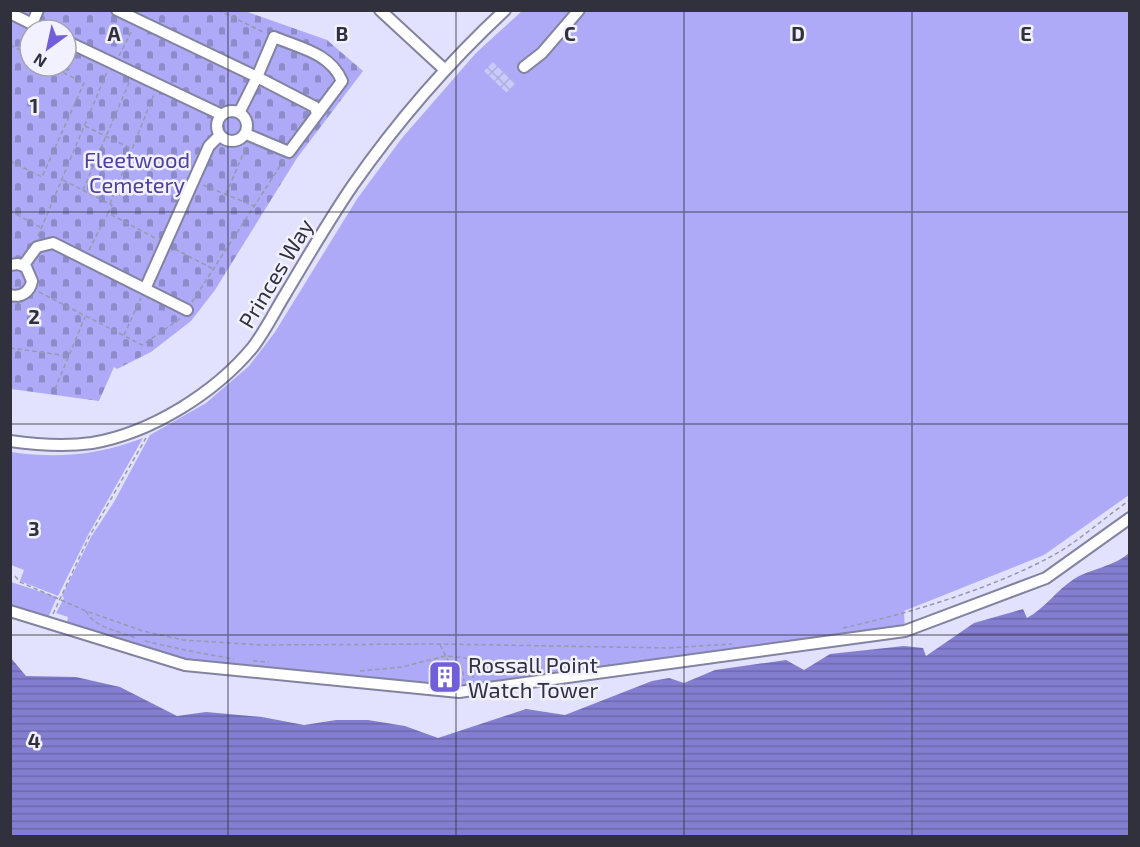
<svg xmlns="http://www.w3.org/2000/svg" width="1140" height="847" viewBox="0 0 1140 847" font-family="'Exo 2',sans-serif">
	<style>
		.green { fill: #aeaaf8 }
		.cemetery { fill: url(#cemetery-stones); fill-rule: evenodd }
		.water { fill: url(#water-rules) }
		.building { fill: url(#building-cross-hatch) }
		.lines { fill: none; stroke-linecap: round; stroke-linejoin: round }
		.minor-casing { stroke: #8282a1; stroke-width: 14 }
		.path { stroke: #9898ae; stroke-width: 1.5; stroke-dasharray: 4.5 3; stroke-linecap: butt }
		.minor { stroke: #fff; stroke-width: 10 }
		.grid { fill: none; stroke: #31313e; stroke-width: 1.5; stroke-opacity: 0.55 }
		.labels { text-anchor: middle; dominant-baseline: central; stroke-width: 5; stroke-linejoin: round; paint-order: stroke }
		.park-label { font-size: 22px; fill: #4f3fa1; stroke: #f1f1ff }
		.street-label { font-size: 22px; fill: #31313e; stroke: #f1f1ff }
		.poi-label { font-size: 22px; fill: #31313e; stroke: #f1f1ff; text-anchor: start }
		.grid-label { font-size: 20px; text-anchor: middle; font-weight: bold; fill: #31313e; stroke: #f1f1ff; stroke-width: 5; stroke-linejoin: round; paint-order: stroke }
	</style>
	<defs>
		<pattern id="cemetery-stones" width="16" height="16" patternUnits="userSpaceOnUse" patternTransform="scale(1.5)"><rect width="16" height="16" fill="#aeaaf8"/><path d="M2 7V4a2 2 0 0 1 4 0v3zM10 15v-3a2 2 0 0 1 4 0v3z" fill="#8e8bca"/></pattern>
		<pattern id="water-rules" width="6" height="5" patternUnits="userSpaceOnUse" patternTransform="scale(1.5)"><rect width="6" height="5" fill="#847ed0"/><path d="M0 2.5h6" fill="none" stroke="#6d68aa"/></pattern>
		<pattern id="building-cross-hatch" width="8" height="8" patternUnits="userSpaceOnUse" patternTransform="scale(1.5)"><rect width="8" height="8" fill="#cac9fe"/><path d="M0 0l8 8M0 8l8-8" fill="none" stroke="#aeaddb"/></pattern>
	</defs>
	<rect width="100%" height="100%" fill="#e2e2fe"/>
	<path class="green" d="M 522,11 L 1129,11 L 1129,495 L 1044,555 L 904,611 L 905,631 L 459,692 L 186,661 L 66,625 L 68,617 L 56,613 L 64,598 L 62,596 L 91,537 L 114,502 L 150,435 L 206,403 L 249,366 L 275,332 L 357,199 L 402,138 L 476,53 Z
		M 143,438 L 88,535 L 58,596 L 20,581 L 24,570 L 11,565 L 11,452 C 58,459 98,455 143,438 Z
		M 11,582 L 57,597 L 48,618 L 11,606 Z"/>
	<path class="cemetery" d="M 11,11 L 245,11 L 327,40 L 363,71 L 297,158 L 215,290 L 191,321 L 151,352 L 117,369 L 114,367 L 99,401 L 11,389 ZM 30,30 L 66,30 L 66,66 L 30,66 Z"/>
	<path class="water" d="M 1129,553 L 1129,836 L 11,836 L 11,658 L 26,676 L 76,677 L 120,687 L 177,716 L 206,712 L 262,717 L 304,725 L 336,720 L 368,720 L 405,726 L 438,738 L 526,709 L 565,715 L 652,681 L 669,678 L 684,683 L 715,670 L 786,660 L 804,670 L 830,654 L 904,646 L 923,648 L 926,656 L 974,623 L 1023,609 L 1027,618 C 1045,608 1057,590 1074,579 C 1092,568 1113,567 1129,553 Z"/>
	<path class="building" d="M 493,62 L 516,83 L 507,93 L 484,71 Z
		M 461,669 L 463,677 L 436,682 L 435,677 Z"/>
	<g class="lines">
		<defs>
			<path id="minor" d="M 117,10 L 257,77 L 239,113
				M 380,10 L 445,70
				M 10,13 L 44,30
				M 32,24 L 38,10
				M 66,41 L 222,115
				M 524,67 L 542,53 L 579,10
				M217 126a15 15 0 1 1 30 0a15 15 0 1 1-30 0Z
				M 246,134 L 289,152 L 342,81 C 330,53 300,48 274,37 L 257,77 L 315,107 L 317,114
				M 10,265 L 18,264 L 26,267 L 32,281 C 30,292 21,298 10,295
				M 23,266 L 37,247 L 53,243 L 145,289 L 209,146 L 220,135
				M 145,289 L 187,310
				M 10,441 C 38,445 64,447 92,443 C 151,433 215,393 253,347 C 265,331 275,311 286,293 C 308,256 329,220 353,185 C 397,122 448,63 505,10
				M 10,611 L 185,665 L 459,692 L 905,631 L 1046,578 L 1130,518"/>
		</defs>
		<use href="#minor" class="minor-casing"/>
		<path class="path" d="M 218,10 L 265,33
			M 10,45 L 30,55
			M 119,56 L 132,30
			M 85,126 L 132,149
			M 10,161 L 42,177 L 84,83 L 50,66
			M 63,180 L 112,205 L 108,213
			M 203,185 L 254,206
			M 83,190 L 129,83
			M 226,194 L 246,147
			M 110,204 L 154,94
			M 10,211 L 40,227
			M 38,236 L 107,72
			M 175,249 L 215,270
			M 89,250 L 108,213 L 155,238
			M 39,292 L 142,345 L 181,318
			M 192,302 L 284,160
			M 124,335 L 141,298
			M 10,348 L 69,356
			M 55,389 L 85,317
			M 15,576 L 20,582 L 86,611 L 143,631 L 183,640 L 261,645 L 440,644 L 669,648 L 732,644
			M 86,611 C 94,628 120,631 135,638
			M 53,614 L 89,537 L 146,438
			M 843,628 C 910,613 991,589 1052,556 C 1078,542 1105,517 1130,500
			M 145,641 C 175,648 203,654 234,659
			M 440,645 L 453,670
			M 471,659 L 473,678
			M 253,661 L 269,662
			M 561,667 L 580,664
			M 360,671 L 402,667 L 445,656 L 485,660 L 524,668 L 553,668
			M 453,680 L 453,670 L 462,668 L 464,681
			M 456,681 L 464,680"/>
		<use href="#minor" class="minor"/>
	</g>
	<path class="grid" d="M 228,10 L 228,836M 456,10 L 456,836M 684,10 L 684,836M 912,10 L 912,836M 10,212 L 1130,212M 10,424 L 1130,424M 10,635 L 1130,635"/>
	<defs>
		<symbol id="building-square" viewBox="-11 -11 22 22"><rect x="-9" y="-9" width="18" height="18" rx="4" fill="#715fda" stroke="#f1f1ff"/><path d="M-4-6H4V6H1V3H-1V6H-4ZM-2.5-4.3h1.7v1.8h-1.7ZM.8-4.3h1.7v1.8H.8ZM-2.5-1h1.7V.8h-1.7ZM.8-1h1.7V.8H.8Z" fill="#fff"/></symbol>
	</defs>
	<g fill-rule="evenodd">
		<use href="#building-square" x="426" y="658" width="38" height="38"/>
	</g>
	<g class="labels">
		<g class="park-label">
			<text x="137" y="159">Fleetwood<tspan x="137" dy="25">Cemetery</tspan></text>
		</g>
		<g class="street-label">
			<text transform="translate(275 273) rotate(-59)">Princes Way</text>
		</g>
		<g class="poi-label">
			<text x="468" y="664">Rossall Point<tspan x="468" dy="25">Watch Tower</tspan></text>
		</g>
	</g>
	<g class="grid-label">
		<text x="114" y="41">A</text>
		<text x="342" y="41">B</text>
		<text x="570" y="41">C</text>
		<text x="798" y="41">D</text>
		<text x="1026" y="41">E</text>
		<text x="34" y="113">1</text>
		<text x="34" y="324">2</text>
		<text x="34" y="536">3</text>
		<text x="34" y="748">4</text>
	</g>
	<rect width="1140" height="847" fill="none" stroke="#31313e" stroke-width="24"/>
	<g transform="translate(48 48) rotate(213)"><circle r="28" fill="#f1f1ff" stroke="#a4a4b2" stroke-width="1.5"/>
	<path d="M0-4.5L10 22L0 15L-10 22Z" fill="#715fda"/>
	<text y="-9" font-size="16" font-weight="bold" text-anchor="middle" fill="#31313e">N</text>
	</g>
</svg>
